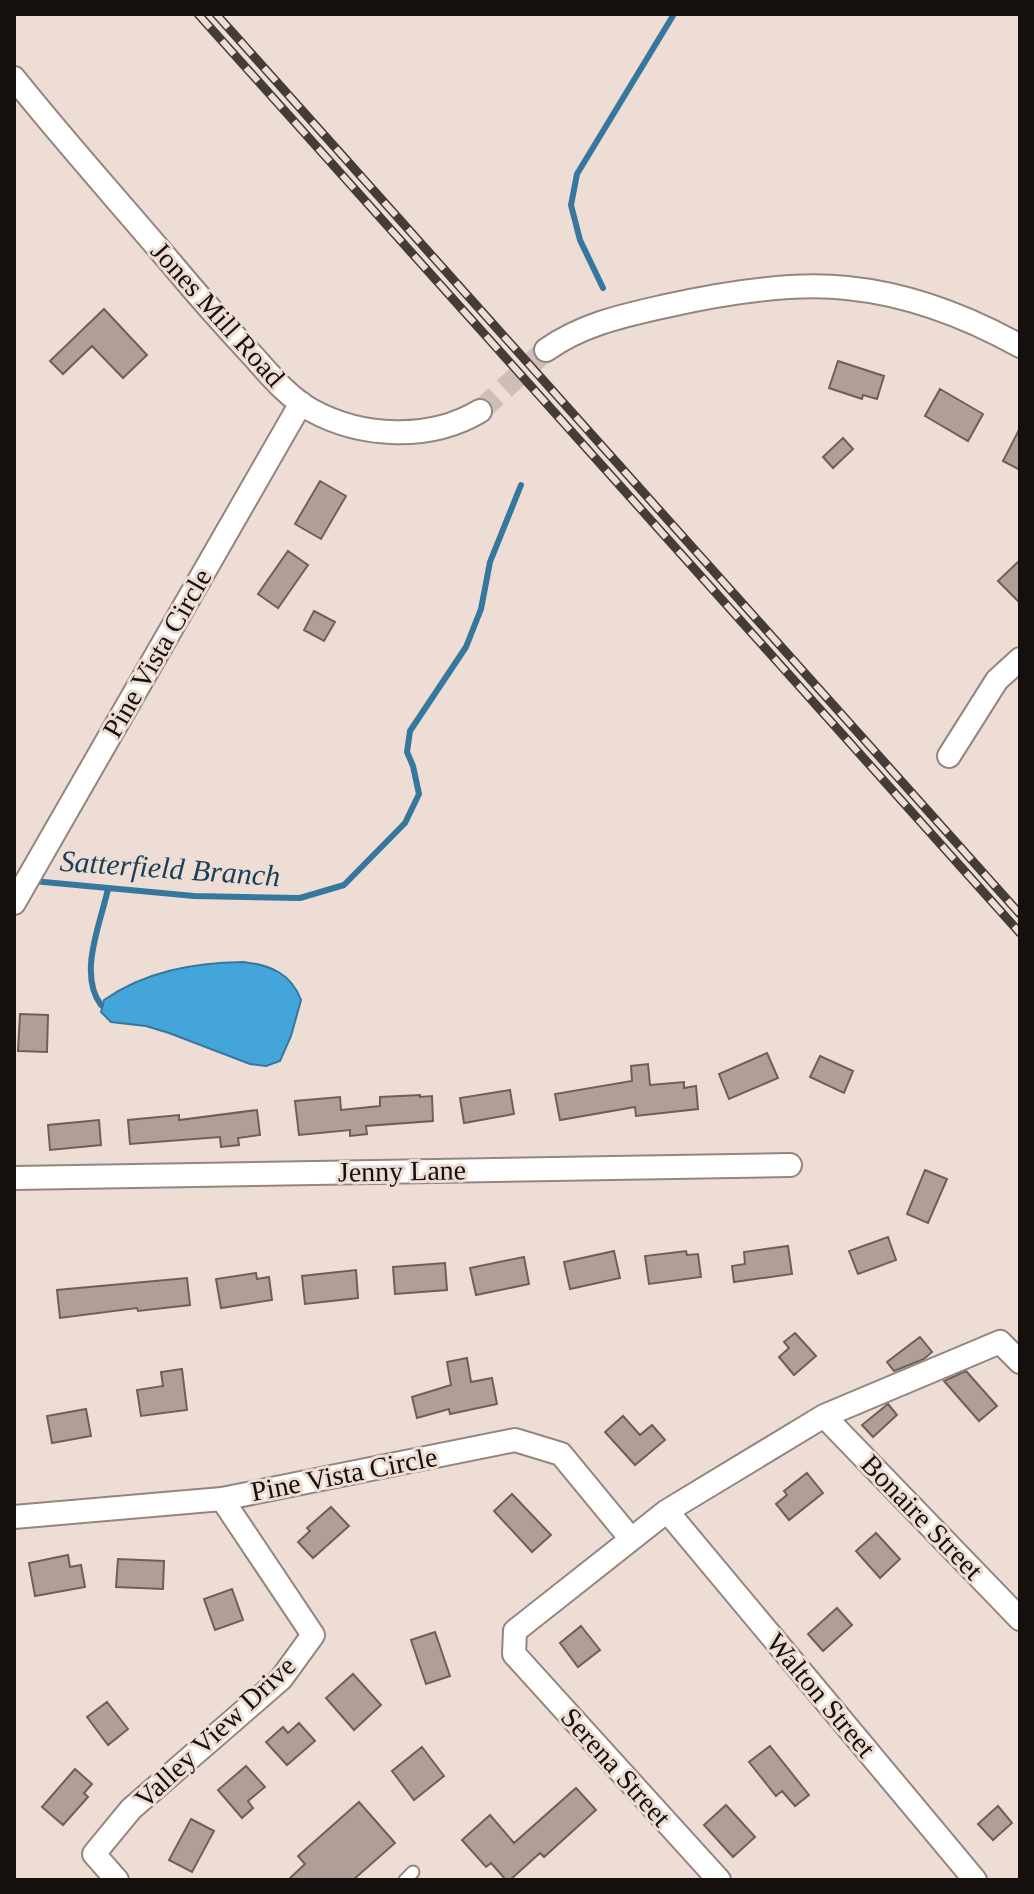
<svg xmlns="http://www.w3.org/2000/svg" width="1034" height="1894" viewBox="0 0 1034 1894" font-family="Georgia,serif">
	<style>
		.water { fill: #44a5db; stroke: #36789d; stroke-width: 2 }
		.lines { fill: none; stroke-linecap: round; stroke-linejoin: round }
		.stream { stroke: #36789d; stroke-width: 6 }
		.building { fill: #af9f98; stroke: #6e5f59; stroke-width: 2 }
		.minor-tunnel { stroke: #cdbeb7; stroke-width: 22; stroke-dasharray: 22 11; stroke-linecap: butt }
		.service-casing { stroke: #94857e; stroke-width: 15 }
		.minor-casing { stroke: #94857e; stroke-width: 26 }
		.service { stroke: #fff; stroke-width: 11 }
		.minor { stroke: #fff; stroke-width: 22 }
		.rail-casing { stroke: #433c38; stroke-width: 9 }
		.rail { stroke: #eeddd5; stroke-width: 6; stroke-dasharray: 18; stroke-linecap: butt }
		.labels { text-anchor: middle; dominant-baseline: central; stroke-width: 6; stroke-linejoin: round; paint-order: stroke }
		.street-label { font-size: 28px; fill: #15100d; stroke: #eeddd5 }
		.water-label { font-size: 30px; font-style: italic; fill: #184158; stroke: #eeddd5 }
	</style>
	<rect width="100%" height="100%" fill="#eeddd5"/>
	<path class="water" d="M 243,962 C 270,965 291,973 301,1000 L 291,1036 L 280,1061 L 266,1066 L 250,1064 L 169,1033 L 146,1026 L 111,1022 L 101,1012 L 104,1000 C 146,971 193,963 243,962 Z"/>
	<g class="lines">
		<path class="stream" d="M 603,288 L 580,240 L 571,205 L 577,174 L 674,14
			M 33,881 L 194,896 L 300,898 L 344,885 L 405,823 L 419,794 L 413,766 L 407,752 L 410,731 L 466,647 L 481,609 L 490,562 L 521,485
			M 101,1005 C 78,974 100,925 108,889"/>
	</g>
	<path class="building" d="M 104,309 L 147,355 L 123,378 L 92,346 L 63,374 L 50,361 Z
		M 838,361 L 884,376 L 877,399 L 863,395 L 862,399 L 829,388 Z
		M 940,389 L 983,414 L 968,441 L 925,416 Z
		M 1020,428 L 1020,470 L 1003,461 Z
		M 843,438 L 853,449 L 833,468 L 823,457 Z
		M 320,481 L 346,496 L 321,539 L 295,524 Z
		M 288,551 L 308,565 L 278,608 L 258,594 Z
		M 1020,560 L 1020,603 L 998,581 Z
		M 314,611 L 335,622 L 324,641 L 304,630 Z
		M 20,1014 L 48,1015 L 47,1052 L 18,1051 Z
		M 767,1053 L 778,1078 L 729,1099 L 719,1074 Z
		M 820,1056 L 853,1071 L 844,1093 L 810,1077 Z
		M 648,1064 L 650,1085 L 684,1082 L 684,1088 L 696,1086 L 698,1109 L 636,1116 L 635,1107 L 560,1120 L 555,1094 L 632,1081 L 631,1066 Z
		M 510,1090 L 514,1114 L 464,1123 L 460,1098 Z
		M 420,1095 L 420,1097 L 432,1096 L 433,1121 L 366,1126 L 367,1134 L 350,1136 L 350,1130 L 299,1135 L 295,1101 L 340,1097 L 341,1110 L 380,1106 L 380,1097 Z
		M 257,1110 L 260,1135 L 238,1138 L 239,1145 L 221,1147 L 220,1137 L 130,1144 L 128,1120 L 179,1115 L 179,1120 Z
		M 99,1120 L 101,1145 L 50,1150 L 48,1125 Z
		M 925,1170 L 947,1179 L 928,1223 L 907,1214 Z
		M 888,1237 L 896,1260 L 858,1274 L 849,1251 Z
		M 788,1246 L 792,1274 L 734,1282 L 732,1266 L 745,1264 L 744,1252 Z
		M 614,1251 L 620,1278 L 570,1289 L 564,1262 Z
		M 686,1251 L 687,1255 L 698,1254 L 701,1277 L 649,1284 L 645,1256 Z
		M 524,1257 L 529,1284 L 476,1295 L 470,1268 Z
		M 445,1263 L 447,1290 L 395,1294 L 393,1267 Z
		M 356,1270 L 358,1298 L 305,1304 L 302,1276 Z
		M 256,1273 L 257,1279 L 269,1277 L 272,1300 L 221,1308 L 216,1279 Z
		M 187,1278 L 190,1305 L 138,1311 L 137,1308 L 60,1318 L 57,1290 Z
		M 795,1333 L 816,1356 L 794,1375 L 779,1357 L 789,1348 L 784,1342 Z
		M 920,1337 L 932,1352 L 924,1359 L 894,1371 L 887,1362 Z
		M 467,1358 L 471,1382 L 492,1378 L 497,1404 L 450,1414 L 449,1409 L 417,1418 L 412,1397 L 451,1385 L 447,1362 Z
		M 182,1369 L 187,1410 L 141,1416 L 137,1390 L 163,1386 L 161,1372 Z
		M 966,1371 L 997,1406 L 979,1421 L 944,1381 Z
		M 888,1404 L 897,1415 L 873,1437 L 862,1425 Z
		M 86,1409 L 91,1436 L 52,1443 L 47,1416 Z
		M 623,1416 L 640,1435 L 652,1425 L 665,1440 L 635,1465 L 605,1432 Z
		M 807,1473 L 823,1493 L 789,1520 L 776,1504 L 787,1495 L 784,1491 Z
		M 512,1494 L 551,1535 L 532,1552 L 494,1511 Z
		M 331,1507 L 349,1526 L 313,1558 L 298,1542 L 310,1531 L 307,1528 Z
		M 876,1533 L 900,1559 L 880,1578 L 856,1551 Z
		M 68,1555 L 70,1567 L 81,1565 L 85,1587 L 35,1596 L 29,1563 Z
		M 118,1559 L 164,1561 L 163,1589 L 116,1587 Z
		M 232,1589 L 243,1620 L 215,1630 L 204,1599 Z
		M 837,1608 L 852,1625 L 823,1651 L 808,1634 Z
		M 581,1626 L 600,1650 L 578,1667 L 560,1643 Z
		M 435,1632 L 450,1676 L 426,1684 L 411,1640 Z
		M 353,1674 L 381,1705 L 354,1730 L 326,1698 Z
		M 107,1702 L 128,1729 L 108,1745 L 87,1717 Z
		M 299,1723 L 315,1741 L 287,1765 L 266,1742 L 283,1727 L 288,1733 Z
		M 770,1746 L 809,1795 L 795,1806 L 782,1791 L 776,1796 L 749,1762 Z
		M 422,1747 L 444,1776 L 414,1800 L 392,1771 Z
		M 246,1766 L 265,1787 L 248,1801 L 253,1808 L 242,1818 L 218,1790 Z
		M 75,1769 L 92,1784 L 84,1793 L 88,1797 L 63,1825 L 42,1807 Z
		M 576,1788 L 596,1810 L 544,1857 L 540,1853 L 510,1880 L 506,1880 L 491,1863 L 486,1867 L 462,1840 L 490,1815 L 514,1843 Z
		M 359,1802 L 395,1843 L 353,1880 L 288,1880 L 305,1864 L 298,1856 Z
		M 726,1805 L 755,1837 L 733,1857 L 704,1825 Z
		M 998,1806 L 1012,1823 L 993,1840 L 978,1824 Z
		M 191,1819 L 214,1831 L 192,1872 L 169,1860 Z"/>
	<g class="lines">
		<path class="minor-tunnel" d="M 480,411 L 546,350"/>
		<defs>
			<path id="service" d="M 405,1880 L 413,1872"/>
			<path id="minor" d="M 14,78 C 66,143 122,205 176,269 C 201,299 227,328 253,356 C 270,375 288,397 311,410 C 362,438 430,441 480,411
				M 546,350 C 583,324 622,316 666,306 C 720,294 792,282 847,288 C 907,294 968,317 1020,346
				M 949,756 L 997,680 L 1020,659
				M 14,903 L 301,403
				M 14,1178 L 790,1165
				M 824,1416 L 1020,1619
				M 667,1511 L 975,1880
				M 14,1517 L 222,1499 L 515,1440 L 561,1454 L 631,1539
				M 117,1880 L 94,1854 L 131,1809 L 281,1679 L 313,1635 L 222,1499
				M 719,1880 L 514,1654 L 515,1631 L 667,1511 L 824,1416 L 1000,1342 L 1020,1362"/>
		</defs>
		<use href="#service" class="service-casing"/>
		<use href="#minor" class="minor-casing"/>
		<use href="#service" class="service"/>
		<use href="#minor" class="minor"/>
		<defs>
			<path id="rail" d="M 198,14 L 1020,933
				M 216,14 L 1020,914"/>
		</defs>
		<use href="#rail" class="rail-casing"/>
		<use href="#rail" class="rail"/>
	</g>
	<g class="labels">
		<g class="street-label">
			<text transform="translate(218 314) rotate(48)">Jones Mill Road</text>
			<text transform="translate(157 653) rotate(-60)">Pine Vista Circle</text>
			<text transform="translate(402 1171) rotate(-1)">Jenny Lane</text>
			<text transform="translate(344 1474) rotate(-11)">Pine Vista Circle</text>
			<text transform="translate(922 1517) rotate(46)">Bonaire Street</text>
			<text transform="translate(821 1695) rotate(50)">Walton Street</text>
			<text transform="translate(215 1732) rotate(-43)">Valley View Drive</text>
			<text transform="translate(616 1767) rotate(48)">Serena Street</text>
		</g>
		<g class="water-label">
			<text transform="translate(170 868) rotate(4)">Satterfield Branch</text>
		</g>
	</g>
	<rect width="1034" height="1894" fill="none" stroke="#15100d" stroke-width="32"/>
</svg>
